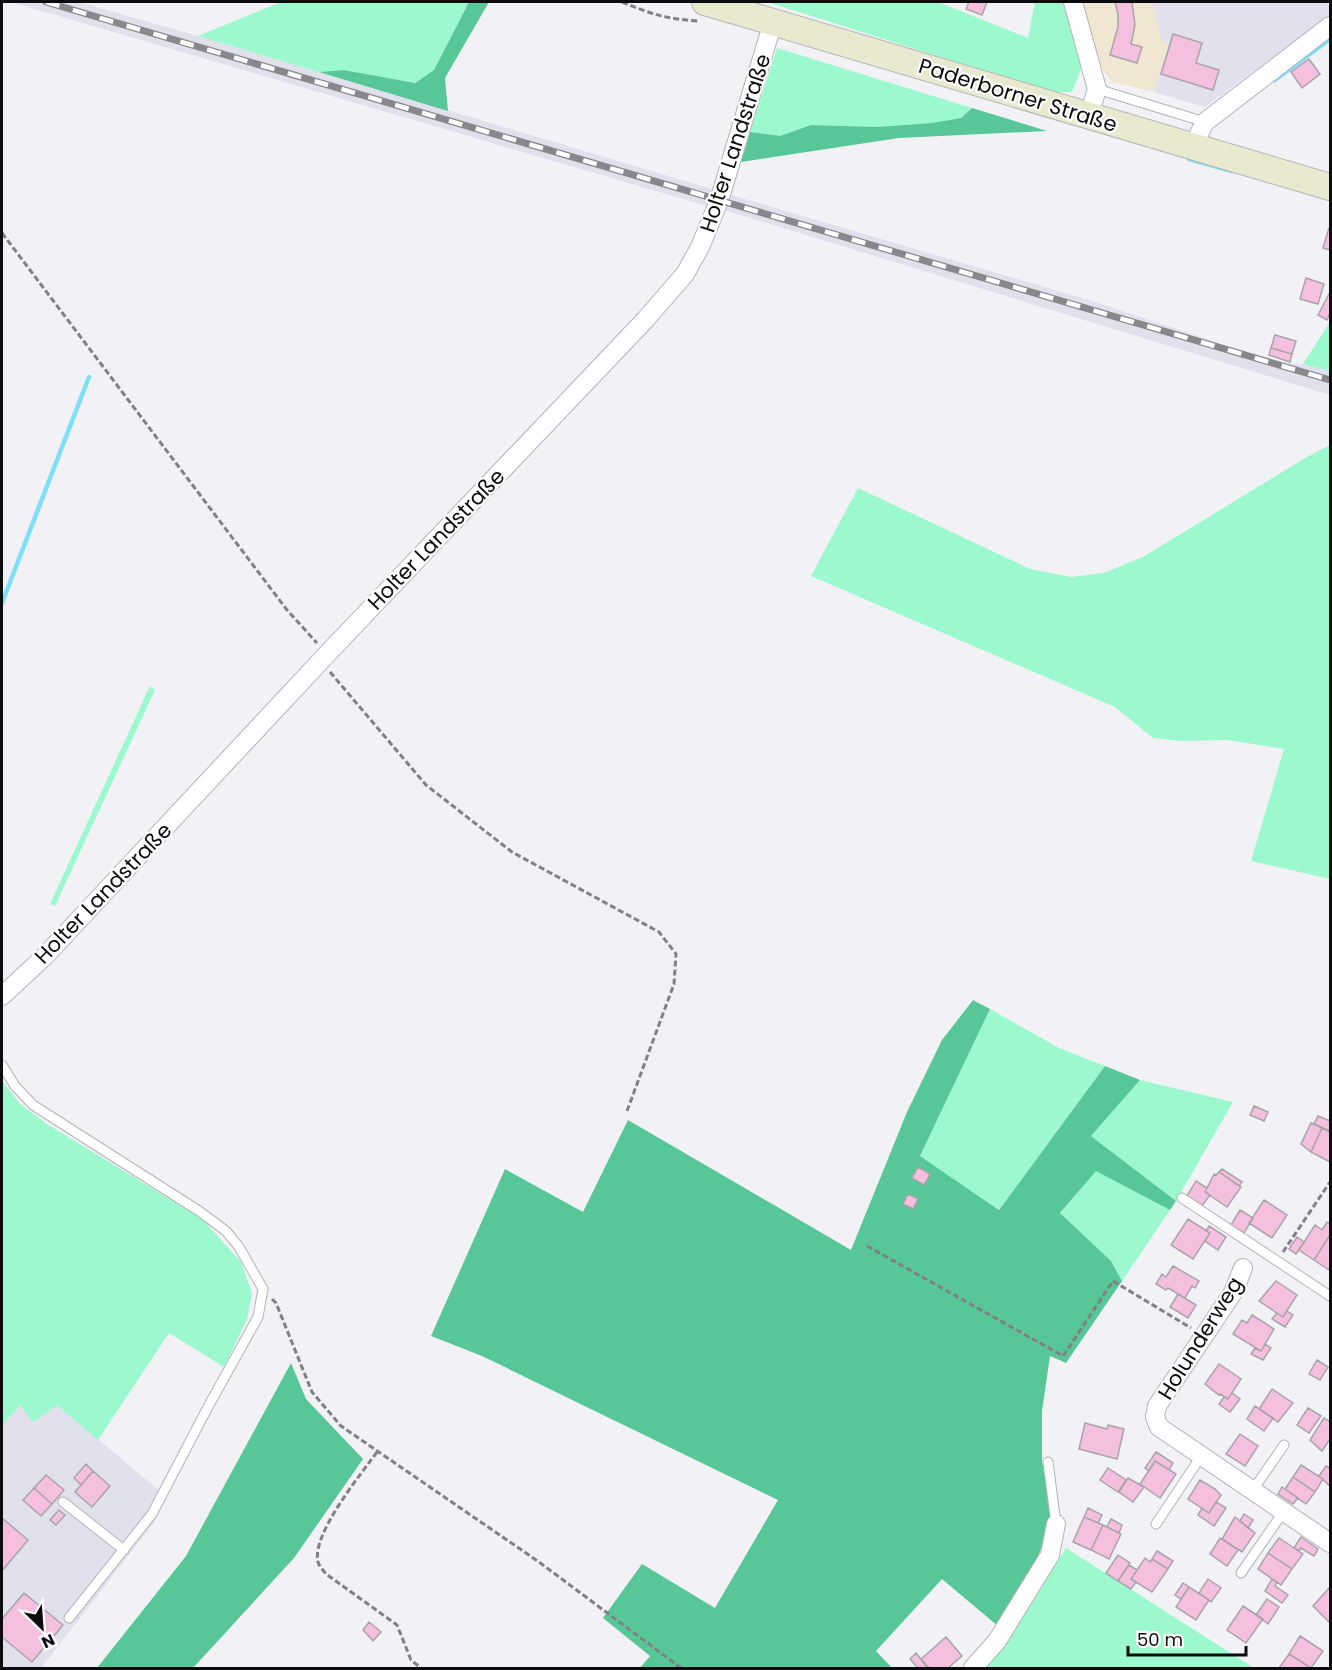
<svg xmlns="http://www.w3.org/2000/svg" width="1332" height="1670" viewBox="0 0 1332 1670" font-family="Poppins,sans-serif">
	<style>
		.commercial { fill: #f1e6d2 }
		.built { fill: #e0e1ed }
		.green { fill: #9bf9cd }
		.forest { fill: #58c798 }
		.lines { fill: none; stroke-linecap: round; stroke-linejoin: round }
		.stream { stroke: #7de0f8; stroke-width: 4.5 }
		.building { fill: #f5c0e0; stroke: #a9a4a7; stroke-width: 1.5 }
		.service-casing { stroke: #b3b4b8; stroke-width: 11 }
		.minor-casing { stroke: #b3b4b8; stroke-width: 20 }
		.secondary-casing { stroke: #b3b4b8; stroke-width: 28 }
		.path { stroke: #818185; stroke-width: 3; stroke-dasharray: 6 3; stroke-linecap: butt }
		.service { stroke: #fff; stroke-width: 9 }
		.minor { stroke: #fff; stroke-width: 18 }
		.secondary { stroke: #e9e9cf; stroke-width: 26 }
		.rail-casing { stroke: #88888c; stroke-width: 7 }
		.rail { stroke: #fff; stroke-width: 4.5; stroke-dasharray: 14; stroke-linecap: butt }
		.labels { text-anchor: middle; dominant-baseline: central; stroke-width: 4.5; stroke-linejoin: round; paint-order: stroke }
		.street-label { font-size: 21px; fill: #0c0c0e; stroke: #fff }
	</style>
	<rect width="100%" height="100%" fill="#f1f1f6"/>
	<path class="commercial" d="M 1082,2 L 1156,2 L 1153,3 L 1169,44 L 1154,92 L 1112,82 L 1100,65 Z"/>
	<path class="built" d="M 11,2 L 79,2 L 198,36 L 712,189 L 707,206 Z
		M 1156,2 L 1327,2 L 1330,7 L 1330,15 L 1205,107 L 1154,92 L 1169,44 L 1164,42 L 1160,34 L 1153,3 Z
		M 728,194 L 1089,300 L 1264,358 L 1294,364 L 1303,364 L 1330,371 L 1330,395 L 724,210 Z
		M 20,1405 L 57,1405 L 167,1497 L 153,1524 L 41,1668 L 2,1668 L 2,1426 Z"/>
	<path class="green" d="M 281,2 L 469,2 L 434,70 L 415,83 L 344,70 L 319,72 L 198,36 Z
		M 767,2 L 938,2 L 1028,38 L 1035,2 L 1065,2 L 1082,67 L 1072,92 L 1051,92 Z
		M 777,48 L 972,108 L 962,118 L 933,123 L 877,127 L 811,125 L 780,136 L 750,132 Z
		M 1330,322 L 1330,371 L 1303,364 Z
		M 1330,445 L 1330,879 L 1251,861 L 1284,749 L 1227,740 L 1181,741 L 1153,738 L 1115,707 L 811,576 L 858,488 L 1030,569 L 1071,577 L 1104,573 L 1143,557 L 1307,457 Z
		M 150,686 L 155,690 L 55,906 L 50,904 Z
		M 990,1009 L 1059,1048 L 1105,1066 L 999,1210 L 920,1156 Z
		M 1140,1080 L 1233,1102 L 1176,1201 L 1091,1136 Z
		M 2,1081 L 20,1104 L 47,1124 L 202,1219 L 241,1262 L 252,1293 L 247,1319 L 224,1367 L 169,1333 L 98,1440 L 57,1405 L 33,1422 L 20,1405 L 2,1426 Z
		M 1096,1170 L 1170,1210 L 1122,1281 L 1111,1261 L 1060,1214 Z
		M 1066,1548 L 1254,1668 L 984,1668 L 1005,1646 Z"/>
	<path class="forest" d="M 469,2 L 489,2 L 445,78 L 448,111 L 319,72 L 344,70 L 415,83 L 434,70 Z
		M 972,108 L 1047,131 L 899,138 L 741,162 L 750,132 L 780,136 L 811,125 L 877,127 L 932,123 L 961,118 Z
		M 973,1000 L 990,1009 L 920,1156 L 999,1210 L 1105,1066 L 1140,1080 L 1091,1136 L 1176,1201 L 1170,1210 L 1096,1171 L 1060,1213 L 1111,1261 L 1122,1281 L 1066,1363 L 1050,1356 L 1042,1411 L 1042,1461 L 1051,1511 L 1047,1533 L 1029,1580 L 999,1627 L 942,1579 L 876,1651 L 892,1668 L 640,1668 L 650,1656 L 603,1618 L 642,1564 L 715,1608 L 778,1500 L 482,1356 L 431,1336 L 505,1169 L 583,1212 L 628,1120 L 851,1250 L 907,1112 L 942,1040 Z
		M 291,1363 L 306,1399 L 363,1459 L 294,1558 L 193,1668 L 97,1668 L 186,1556 Z"/>
	<g class="lines">
		<path class="stream" d="M 1275,80 L 1330,39
			M 1189,159 L 1232,171
			M 2,603 L 89,377"/>
	</g>
	<path class="building" d="M 969,2 L 987,2 L 982,15 L 966,9 Z
		M 1115,2 L 1132,2 L 1135,25 L 1131,44 L 1142,47 L 1137,63 L 1110,55 L 1118,27 L 1118,14 Z
		M 1173,34 L 1202,43 L 1196,63 L 1219,70 L 1213,90 L 1161,74 Z
		M 1309,59 L 1320,74 L 1302,88 L 1291,72 Z
		M 1329,228 L 1330,228 L 1330,250 L 1323,248 Z
		M 1306,278 L 1324,284 L 1318,304 L 1300,299 Z
		M 1330,292 L 1330,313 L 1327,320 L 1318,315 Z
		M 1275,335 L 1296,341 L 1292,354 L 1271,348 Z
		M 1271,348 L 1292,354 L 1290,362 L 1269,355 Z
		M 1254,1106 L 1268,1112 L 1264,1121 L 1250,1115 Z
		M 1318,1116 L 1330,1121 L 1330,1131 L 1314,1124 Z
		M 1311,1123 L 1322,1128 L 1311,1152 L 1301,1144 Z
		M 1322,1128 L 1330,1132 L 1330,1162 L 1311,1152 Z
		M 918,1167 L 930,1174 L 924,1185 L 912,1178 Z
		M 1222,1169 L 1242,1182 L 1239,1186 L 1219,1172 Z
		M 1219,1172 L 1241,1187 L 1227,1207 L 1205,1192 L 1214,1174 L 1216,1175 Z
		M 1196,1181 L 1207,1188 L 1205,1192 L 1210,1195 L 1202,1206 L 1187,1196 Z
		M 908,1194 L 918,1199 L 913,1209 L 903,1204 Z
		M 1264,1200 L 1287,1215 L 1272,1238 L 1249,1223 Z
		M 1240,1210 L 1253,1218 L 1244,1233 L 1231,1225 Z
		M 1188,1219 L 1210,1233 L 1193,1259 L 1171,1245 Z
		M 1327,1222 L 1330,1224 L 1330,1235 L 1314,1260 L 1299,1250 L 1315,1225 L 1322,1230 Z
		M 1209,1226 L 1226,1237 L 1218,1250 L 1205,1241 L 1210,1233 L 1206,1231 Z
		M 1330,1235 L 1330,1268 L 1329,1270 L 1314,1260 Z
		M 1297,1237 L 1304,1242 L 1296,1254 L 1289,1249 Z
		M 1173,1266 L 1199,1281 L 1195,1288 L 1192,1286 L 1185,1298 L 1168,1288 L 1166,1290 L 1156,1284 L 1162,1274 L 1166,1277 Z
		M 1276,1281 L 1297,1295 L 1283,1317 L 1259,1301 Z
		M 1178,1294 L 1196,1305 L 1188,1318 L 1170,1307 Z
		M 1287,1311 L 1293,1315 L 1285,1327 L 1272,1319 L 1277,1313 L 1283,1317 Z
		M 1252,1315 L 1274,1329 L 1261,1351 L 1233,1334 L 1242,1320 L 1247,1323 Z
		M 1265,1344 L 1271,1348 L 1263,1360 L 1251,1354 L 1255,1348 L 1261,1351 Z
		M 1317,1360 L 1328,1367 L 1320,1380 L 1309,1374 Z
		M 1219,1364 L 1241,1379 L 1228,1399 L 1220,1394 L 1219,1395 L 1205,1384 Z
		M 1272,1389 L 1293,1403 L 1278,1422 L 1259,1409 Z
		M 1232,1393 L 1240,1399 L 1230,1412 L 1219,1404 L 1224,1397 L 1228,1399 Z
		M 1255,1406 L 1273,1418 L 1264,1431 L 1247,1419 Z
		M 1308,1408 L 1321,1416 L 1309,1433 L 1297,1425 Z
		M 1324,1418 L 1330,1422 L 1330,1439 L 1322,1451 L 1310,1440 Z
		M 1085,1423 L 1107,1429 L 1108,1425 L 1124,1429 L 1117,1459 L 1079,1449 Z
		M 1240,1434 L 1258,1446 L 1245,1466 L 1226,1454 Z
		M 1156,1452 L 1173,1463 L 1169,1470 L 1155,1461 L 1149,1471 L 1145,1468 Z
		M 1155,1461 L 1176,1474 L 1160,1498 L 1140,1484 Z
		M 86,1464 L 93,1471 L 81,1485 L 74,1478 Z
		M 1301,1465 L 1323,1479 L 1315,1492 L 1293,1477 Z
		M 1326,1466 L 1330,1468 L 1330,1486 L 1319,1476 Z
		M 1108,1468 L 1126,1480 L 1118,1492 L 1100,1480 Z
		M 93,1471 L 110,1486 L 92,1507 L 75,1492 Z
		M 46,1475 L 64,1490 L 52,1504 L 34,1488 Z
		M 1293,1477 L 1315,1492 L 1306,1504 L 1285,1489 Z
		M 1128,1478 L 1144,1487 L 1133,1502 L 1119,1492 Z
		M 1200,1480 L 1215,1489 L 1221,1495 L 1209,1513 L 1188,1499 Z
		M 1282,1487 L 1298,1498 L 1293,1504 L 1278,1494 Z
		M 34,1488 L 52,1504 L 41,1516 L 23,1500 Z
		M 1216,1502 L 1226,1508 L 1214,1526 L 1198,1515 L 1202,1508 L 1209,1513 Z
		M 1088,1508 L 1102,1515 L 1098,1523 L 1084,1517 Z
		M 59,1510 L 65,1515 L 56,1525 L 50,1520 Z
		M 1244,1514 L 1253,1520 L 1248,1528 L 1240,1521 Z
		M 1084,1517 L 1103,1525 L 1091,1550 L 1073,1542 Z
		M 1235,1517 L 1255,1533 L 1242,1552 L 1222,1539 Z
		M 2,1518 L 28,1540 L 2,1571 Z
		M 1111,1519 L 1122,1525 L 1119,1533 L 1107,1527 Z
		M 1103,1525 L 1121,1534 L 1109,1559 L 1091,1550 Z
		M 1301,1537 L 1318,1549 L 1314,1556 L 1301,1548 L 1299,1551 L 1294,1548 Z
		M 1220,1538 L 1238,1550 L 1227,1566 L 1210,1554 Z
		M 1279,1538 L 1303,1554 L 1292,1569 L 1268,1553 Z
		M 1157,1551 L 1173,1561 L 1168,1569 L 1152,1559 Z
		M 1268,1553 L 1292,1569 L 1281,1585 L 1258,1569 Z
		M 1118,1555 L 1130,1563 L 1118,1581 L 1106,1573 Z
		M 1145,1558 L 1150,1562 L 1152,1559 L 1168,1569 L 1152,1592 L 1131,1579 Z
		M 1129,1565 L 1137,1570 L 1131,1579 L 1136,1582 L 1131,1589 L 1118,1581 Z
		M 1208,1579 L 1221,1588 L 1211,1602 L 1199,1593 Z
		M 1272,1579 L 1277,1582 L 1275,1586 L 1288,1595 L 1282,1603 L 1265,1591 Z
		M 1183,1583 L 1189,1587 L 1181,1599 L 1175,1595 Z
		M 1189,1587 L 1209,1600 L 1196,1620 L 1176,1607 Z
		M 1330,1587 L 1330,1623 L 1313,1606 Z
		M 24,1593 L 63,1625 L 32,1662 L 2,1637 L 2,1619 Z
		M 1267,1599 L 1279,1607 L 1268,1624 L 1256,1615 Z
		M 1243,1606 L 1263,1619 L 1246,1643 L 1227,1630 Z
		M 369,1622 L 381,1632 L 373,1641 L 363,1630 Z
		M 1300,1636 L 1323,1651 L 1311,1668 L 1289,1654 Z
		M 946,1637 L 962,1656 L 948,1668 L 929,1668 L 921,1659 Z
		M 916,1653 L 927,1667 L 925,1668 L 918,1668 L 910,1659 Z
		M 1289,1654 L 1311,1668 L 1279,1668 Z"/>
	<g class="lines">
		<defs>
			<path id="service" d="M 1097,89 L 1205,122
				M 2,1065 L 15,1086 L 33,1105 L 199,1211 L 226,1231 L 239,1247 L 263,1289 L 258,1317 L 209,1405 L 152,1514 L 69,1618
				M 1182,1198 L 1330,1296
				M 1048,1462 L 1056,1524
				M 1253,1490 L 1284,1445
				M 63,1502 L 124,1550
				M 1156,1524 L 1202,1455
				M 1241,1573 L 1284,1511"/>
			<path id="minor" d="M 1073,2 L 1097,89 L 1089,116
				M 1193,146 L 1205,122 L 1330,26
				M 2,996 L 44,957 L 329,652 L 645,320 L 685,274 L 700,247 L 719,201 L 773,22
				M 1243,1268 L 1234,1291 L 1157,1406 L 1155,1417 L 1159,1427 L 1330,1543
				M 973,1668 L 997,1641 L 1050,1555 L 1056,1524"/>
			<path id="secondary" d="M 705,2 L 1330,187"/>
		</defs>
		<use href="#service" class="service-casing"/>
		<use href="#minor" class="minor-casing"/>
		<use href="#secondary" class="secondary-casing"/>
		<path class="path" d="M 622,2 C 651,14 666,19 698,21
			M 2,233 L 287,610 L 317,643
			M 330,672 L 426,785 L 512,852 L 659,932 L 676,954 L 674,984 L 627,1111
			M 867,1246 L 1063,1356 L 1113,1281 L 1191,1328
			M 1283,1252 L 1330,1182
			M 272,1299 L 276,1303 L 312,1392 L 341,1426 L 539,1562 L 681,1668
			M 377,1452 C 361,1474 311,1535 318,1562 C 319,1566 323,1570 326,1574 L 397,1625 L 411,1660 L 421,1668"/>
		<use href="#service" class="service"/>
		<use href="#minor" class="minor"/>
		<use href="#secondary" class="secondary"/>
		<defs>
			<path id="rail" d="M 46,2 L 1330,380"/>
		</defs>
		<use href="#rail" class="rail-casing"/>
		<use href="#rail" class="rail"/>
	</g>
	<g class="labels">
		<g class="street-label">
			<text transform="translate(1018 95) rotate(17)">Paderborner Straße</text>
			<text transform="translate(735 143) rotate(-72)">Holter Landstraße</text>
			<text transform="translate(436 539) rotate(-46)">Holter Landstraße</text>
			<text transform="translate(103 893) rotate(-46)">Holter Landstraße</text>
			<text transform="translate(1200 1338) rotate(-58)">Holunderweg</text>
		</g>
	</g>
	<rect width="1332" height="1670" fill="none" stroke="#0c0c0e" stroke-width="6"/>
	<g transform="translate(42 1628) rotate(155)" stroke="#ffffff" stroke-width="4.5" paint-order="stroke">
	<path d="M0-4.5L10 22L0 15L-10 22Z" fill="#0c0c0e"/>
	<text y="-9" font-size="16" font-weight="bold" text-anchor="middle" fill="#0c0c0e">N</text>
	</g>
	<path d="M1128 1646v9h118v-9" fill="none" stroke="#0c0c0e" stroke-width="3"/>
	<text x="1137" y="1646" font-size="18" fill="#0c0c0e" stroke="#ffffff" stroke-width="4.5" paint-order="stroke">50 m</text>
</svg>
